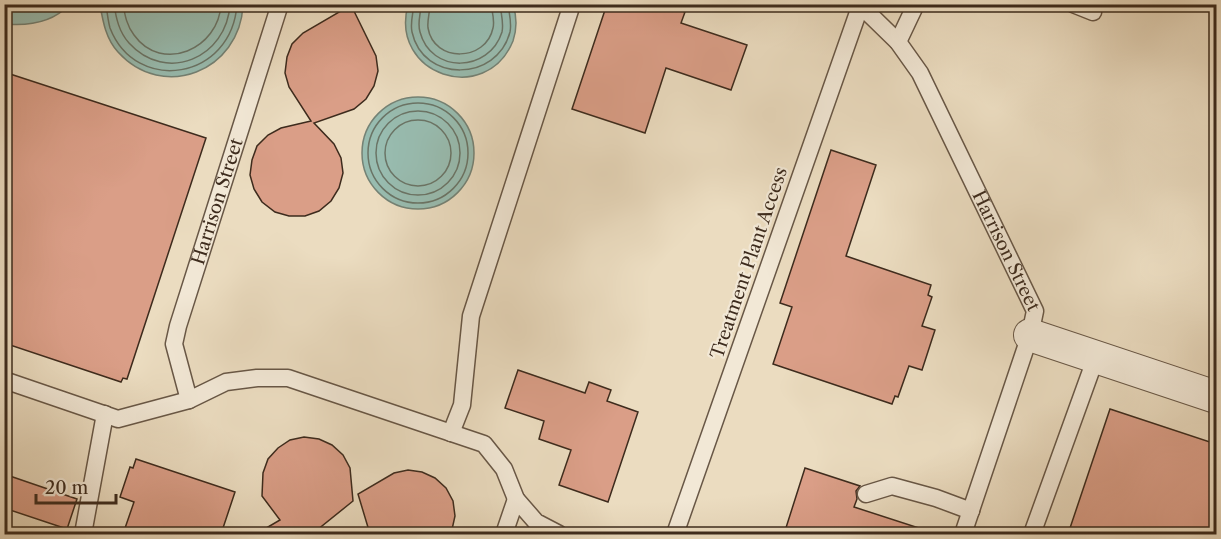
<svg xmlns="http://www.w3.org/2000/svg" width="1221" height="539" viewBox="0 0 1221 539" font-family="'Libre Caslon Text',serif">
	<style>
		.water { fill: #98bcb0; stroke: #748275; stroke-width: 1.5 }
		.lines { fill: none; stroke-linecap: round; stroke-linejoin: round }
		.shore { stroke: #6a7466; stroke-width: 1.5 }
		.building { fill: #da9e87; stroke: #3d2b1d; stroke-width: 1.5 }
		.service-casing { stroke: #685746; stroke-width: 19 }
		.minor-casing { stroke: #685746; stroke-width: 34 }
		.service { stroke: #f2e8d6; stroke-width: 16 }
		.minor { stroke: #f2e8d6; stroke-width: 32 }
		.labels { text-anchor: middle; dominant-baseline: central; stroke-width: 4.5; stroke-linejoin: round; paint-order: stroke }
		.street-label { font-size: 18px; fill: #3d2b1d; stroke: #f2e8d6 }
	</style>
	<rect width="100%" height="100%" fill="#ebdcc0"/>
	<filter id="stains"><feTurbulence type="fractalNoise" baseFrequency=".00333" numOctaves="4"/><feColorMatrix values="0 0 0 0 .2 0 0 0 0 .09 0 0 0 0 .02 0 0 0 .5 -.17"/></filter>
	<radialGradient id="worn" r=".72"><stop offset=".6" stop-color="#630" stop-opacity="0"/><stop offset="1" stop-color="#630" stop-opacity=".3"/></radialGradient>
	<path class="water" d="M 4,5 L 5,4 L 69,5 C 52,23 28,26 5,24 Z
		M 100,5 L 243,5 C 240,71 163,102 118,52 C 106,39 103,22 100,5 Z
		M 408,5 L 513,5 C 517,17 517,29 513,41 C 486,107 389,75 408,5 Z
		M362 153a56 56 0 1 1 112 0a56 56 0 1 1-112 0Z"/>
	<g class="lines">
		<path class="shore" d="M 106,4 C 107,12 108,21 110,28 C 136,95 232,80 237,4
			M 114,4 C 116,18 119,32 129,43 C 166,84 227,58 230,4
			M 123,4 C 125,16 127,26 134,35 C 162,74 219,49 221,4
			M 414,4 C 413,14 410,23 412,32 C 423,83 497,82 510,32 C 512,23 509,13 508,4
			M 421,4 C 421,14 417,22 420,32 C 431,74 489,73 502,32 C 504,23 501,14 500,4
			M 430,4 C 430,12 427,20 428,28 C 434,63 486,62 493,28 C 495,20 492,12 491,4
			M368 153a50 50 0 1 1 100 0a50 50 0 1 1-100 0Z
			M376 153a42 42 0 1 1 84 0a42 42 0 1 1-84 0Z
			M385 153a33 33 0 1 1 66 0a33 33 0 1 1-66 0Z"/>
	</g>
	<path class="building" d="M 607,4 L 661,4 L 685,12 L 681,23 L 747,45 L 731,90 L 666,68 L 645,133 L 572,109 Z
		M 351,5 L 376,56 L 378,71 L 374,86 L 366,99 L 354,109 L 314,123 L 334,144 L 341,158 L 343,173 L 339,188 L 331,201 L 319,211 L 305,216 L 289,216 L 275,212 L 262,202 L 254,189 L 250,175 L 252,160 L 257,146 L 268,135 L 281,128 L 311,121 L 289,87 L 285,73 L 287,57 L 292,44 L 303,33 Z
		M 4,72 L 206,138 L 127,379 L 123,378 L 121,382 L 4,343 Z
		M 831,150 L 876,165 L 846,256 L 931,285 L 928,295 L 932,297 L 922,326 L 935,330 L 922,370 L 909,366 L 898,397 L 895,396 L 892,404 L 773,364 L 792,307 L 780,303 Z
		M 518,370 L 585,393 L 589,382 L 611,390 L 607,401 L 638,412 L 608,502 L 559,485 L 571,450 L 539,439 L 544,421 L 505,408 Z
		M 1110,409 L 1216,444 L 1216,534 L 1068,534 Z
		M 304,437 L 319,439 L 332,445 L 343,455 L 350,468 L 353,501 L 312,534 L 256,534 L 280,520 L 262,496 L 263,473 L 268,459 L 278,448 L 290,440 Z
		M 136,459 L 235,492 L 221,534 L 123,534 L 134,502 L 120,497 L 130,467 L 133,468 Z
		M 805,468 L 860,486 L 856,491 L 857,499 L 854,507 L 925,530 L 924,534 L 784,534 Z
		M 408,470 L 422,472 L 435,478 L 446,488 L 453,501 L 455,516 L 451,534 L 370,534 L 358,494 L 394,473 Z
		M 4,474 L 77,499 L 67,529 L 4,508 Z"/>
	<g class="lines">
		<defs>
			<g id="service">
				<path id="s1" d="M 859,4 L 898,42 L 920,73 L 1035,311 L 1030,335 L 963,534"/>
				<path d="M 1073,4 L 1093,12"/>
				<path d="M 898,42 L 916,4"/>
				<path d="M 4,380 L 118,419 L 189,400 L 226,382 L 257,378 L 288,378 L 484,444 L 504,469 L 516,499 L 536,522 L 559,534"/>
				<path id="s2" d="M 189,400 L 174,344 L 178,326 L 280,4"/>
				<path d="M 451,433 L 462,405 L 471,316 L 572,4"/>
				<path d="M 866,494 L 892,486 L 936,498 L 971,511"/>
				<path d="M 83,534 L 105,414"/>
				<path d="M 504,534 L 516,499"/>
				<path d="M 675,534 L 861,4"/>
				<path d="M 1032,534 L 1096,357"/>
			</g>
			<path id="minor" d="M 1030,335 L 1216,397"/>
		</defs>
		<use href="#service" class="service-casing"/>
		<use href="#minor" class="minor-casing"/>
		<use href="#service" class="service"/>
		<use href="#minor" class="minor"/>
	</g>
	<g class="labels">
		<g class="street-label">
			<text stroke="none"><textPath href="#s2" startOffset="207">Harrison Street</textPath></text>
			<text stroke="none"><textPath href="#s1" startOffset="290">Harrison Street</textPath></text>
			<text transform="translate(749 263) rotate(-71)">Treatment Plant Access</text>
		</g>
	</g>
	<rect width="1221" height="539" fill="none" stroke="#ebdcc0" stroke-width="24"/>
	<rect x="6" y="6" width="1209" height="527" fill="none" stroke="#3d2b1d" stroke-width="3"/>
	<rect x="12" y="12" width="1197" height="515" fill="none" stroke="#3d2b1d" stroke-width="1.5"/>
	<path d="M36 494v9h80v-9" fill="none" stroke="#3d2b1d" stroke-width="3"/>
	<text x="45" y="494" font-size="18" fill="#3d2b1d" stroke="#f2e8d6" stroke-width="4.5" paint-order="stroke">20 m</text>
	<rect width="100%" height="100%" filter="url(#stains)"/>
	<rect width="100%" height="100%" fill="url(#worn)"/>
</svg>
